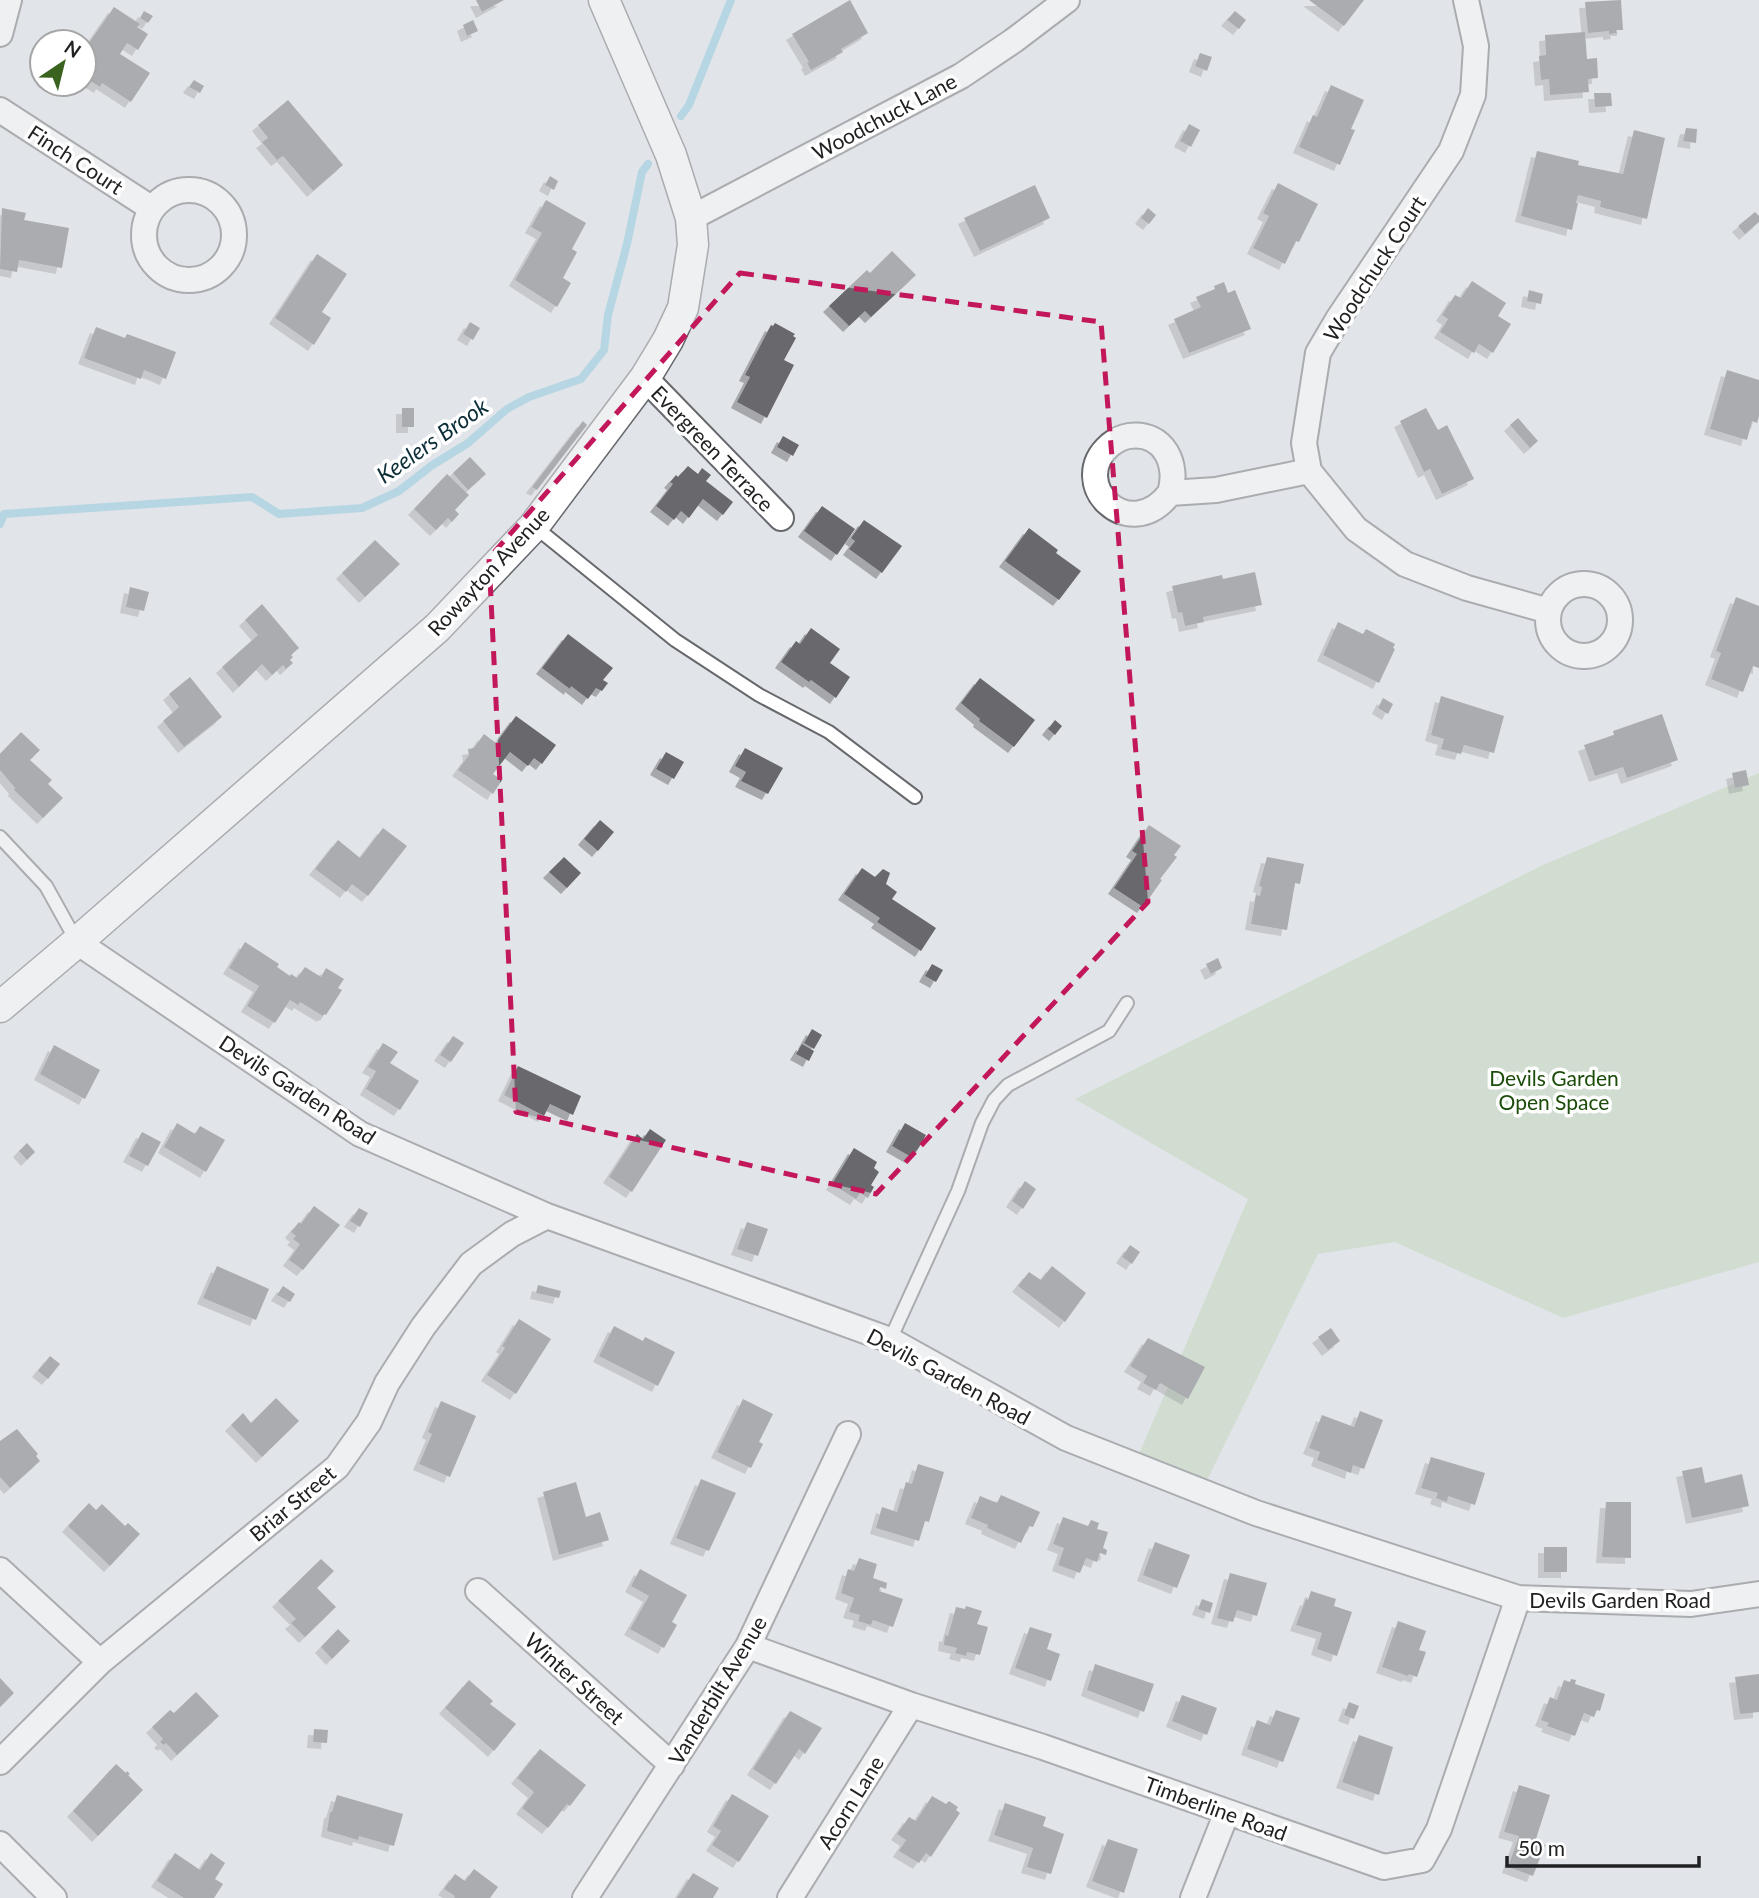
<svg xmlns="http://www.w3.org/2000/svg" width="1759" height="1898" viewBox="0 0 1759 1898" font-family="Lato,sans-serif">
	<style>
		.green { fill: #bcd5b5 }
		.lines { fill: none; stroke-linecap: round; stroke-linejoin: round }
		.stream { stroke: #81c6e0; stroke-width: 8 }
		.building { fill: #69686d; filter: url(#shadow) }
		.service-casing { stroke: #66686c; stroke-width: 16 }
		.minor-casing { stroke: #66686c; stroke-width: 28 }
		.tertiary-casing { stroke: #66686c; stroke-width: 33 }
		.service { stroke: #fff; stroke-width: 12 }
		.minor { stroke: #fff; stroke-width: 24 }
		.tertiary { stroke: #fff; stroke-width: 30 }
		.marked { fill: none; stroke: #c2185b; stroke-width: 5; stroke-dasharray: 14 9; stroke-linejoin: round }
		.labels { text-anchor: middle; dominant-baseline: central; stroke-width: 7; stroke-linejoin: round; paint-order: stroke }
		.street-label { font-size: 21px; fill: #202123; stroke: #fff }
		.park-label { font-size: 21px; fill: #1b4c09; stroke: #fff }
		.water-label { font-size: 23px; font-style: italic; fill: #0c2e39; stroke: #fff }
	</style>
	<defs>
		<filter id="shadow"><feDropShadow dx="-6" dy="6" stdDeviation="0" flood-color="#0004"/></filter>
	</defs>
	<rect width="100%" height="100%" fill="#e1e4e8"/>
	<path class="green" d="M 1759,773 L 1759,1262 L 1563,1318 L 1395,1242 L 1318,1254 L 1207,1480 L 1137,1459 L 1248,1199 L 1075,1099 L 1541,866 Z"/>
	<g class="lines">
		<path class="stream" d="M 681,116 L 689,105 L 731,0
			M 0,524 L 4,514 L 252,497 L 279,514 L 362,508 L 399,491 L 431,466 L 468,443 L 507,409 L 529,397 L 581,379 L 604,350 L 608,315 L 627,244 L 642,172 L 648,164"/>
	</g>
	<path class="building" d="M 476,0 L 504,0 L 482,12 Z
		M 850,0 L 868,33 L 841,49 L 843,52 L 811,70 L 807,63 L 809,62 L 792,34 Z
		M 1309,0 L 1364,0 L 1344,26 Z
		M 1621,0 L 1623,30 L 1616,30 L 1617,33 L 1609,34 L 1609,31 L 1588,33 L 1585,2 Z
		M 114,7 L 140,24 L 137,27 L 148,34 L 138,50 L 127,43 L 120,54 L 150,73 L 131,102 L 102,83 L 100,87 L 84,77 L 84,50 Z
		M 144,11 L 153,16 L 148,23 L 140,18 Z
		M 1235,11 L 1246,20 L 1239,29 L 1227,20 Z
		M 473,20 L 478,31 L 467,36 L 463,25 Z
		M 1585,32 L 1587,59 L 1597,58 L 1598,78 L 1588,79 L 1589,92 L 1550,95 L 1549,79 L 1541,80 L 1539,56 L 1546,55 L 1545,35 Z
		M 1200,53 L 1212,57 L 1207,71 L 1195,66 Z
		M 194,80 L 204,86 L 200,93 L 189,87 Z
		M 1331,85 L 1364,100 L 1351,129 L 1355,130 L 1340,165 L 1299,147 L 1313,115 L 1317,117 Z
		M 1594,93 L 1611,93 L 1612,106 L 1595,107 Z
		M 288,100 L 343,165 L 313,191 L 283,156 L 277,160 L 262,142 L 268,138 L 258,125 Z
		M 1189,124 L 1200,130 L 1191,147 L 1180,141 Z
		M 1686,128 L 1697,129 L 1696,143 L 1683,141 Z
		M 1634,130 L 1665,138 L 1647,219 L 1600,207 L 1601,201 L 1578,195 L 1576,203 L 1578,203 L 1572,230 L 1521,216 L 1537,151 L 1579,161 L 1578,165 L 1623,174 Z
		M 550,176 L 558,181 L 554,190 L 545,185 Z
		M 1278,183 L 1318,204 L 1299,242 L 1296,241 L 1285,264 L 1253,248 L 1269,216 L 1263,213 Z
		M 1035,185 L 1050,218 L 980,251 L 964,218 Z
		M 546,200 L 586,223 L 572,249 L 577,252 L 563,278 L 571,283 L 557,307 L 515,280 L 542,233 L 531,227 Z
		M 2,208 L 26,213 L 24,220 L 69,228 L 62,268 L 19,260 L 17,272 L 0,269 Z
		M 1148,208 L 1156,215 L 1149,224 L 1141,218 Z
		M 1755,212 L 1759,216 L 1759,222 L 1745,234 L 1738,226 Z
		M 892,251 L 916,275 L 871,317 L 865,311 L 849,326 L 829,306 L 867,270 L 870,273 Z
		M 317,254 L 347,274 L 322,312 L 331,318 L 314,345 L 275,318 Z
		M 1472,281 L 1506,303 L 1498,316 L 1511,324 L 1493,353 L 1479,344 L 1474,353 L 1440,332 L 1448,319 L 1442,315 L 1455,295 L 1461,298 Z
		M 1224,282 L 1228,293 L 1235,290 L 1251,329 L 1189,353 L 1174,319 L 1201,307 L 1196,297 L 1215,289 L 1214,286 Z
		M 1529,290 L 1543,294 L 1541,304 L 1527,301 Z
		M 470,322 L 480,328 L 473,340 L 463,334 Z
		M 775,323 L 795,334 L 793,336 L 796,338 L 784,360 L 794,365 L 767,418 L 737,402 L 750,377 L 745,375 L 771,325 L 773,326 Z
		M 96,327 L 125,338 L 127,334 L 176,352 L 166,379 L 144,370 L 141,379 L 84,358 Z
		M 1727,370 L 1759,380 L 1759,416 L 1757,423 L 1752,421 L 1747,440 L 1710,429 Z
		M 402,408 L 414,408 L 414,427 L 402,427 Z
		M 1426,408 L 1438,430 L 1447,425 L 1474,479 L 1442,494 L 1430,469 L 1424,472 L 1400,421 Z
		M 1518,418 L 1538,441 L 1530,448 L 1510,425 Z
		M 583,421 L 587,425 L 537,490 L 532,487 Z
		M 783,436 L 799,445 L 793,456 L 777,447 Z
		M 470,457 L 486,474 L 468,490 L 453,473 Z
		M 688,466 L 698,474 L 702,468 L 711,475 L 706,481 L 733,502 L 723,515 L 703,499 L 689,518 L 681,511 L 674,520 L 656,506 L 673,484 L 670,482 L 676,475 L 678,477 Z
		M 447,474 L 469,495 L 455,510 L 459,514 L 452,522 L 448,518 L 436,530 L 414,509 Z
		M 822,506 L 855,529 L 837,555 L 804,531 Z
		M 864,520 L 902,546 L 882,573 L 849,549 L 855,541 L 851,538 Z
		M 1029,528 L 1058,550 L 1056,553 L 1081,571 L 1059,600 L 1005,561 Z
		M 375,540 L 400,564 L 365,597 L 342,573 Z
		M 1255,572 L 1262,605 L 1203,617 L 1204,622 L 1185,626 L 1182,612 L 1178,613 L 1172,586 L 1222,575 L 1223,579 Z
		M 130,587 L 149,592 L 144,611 L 126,607 Z
		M 1736,597 L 1759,606 L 1759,668 L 1753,666 L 1743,692 L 1711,679 L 1721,653 L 1716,651 Z
		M 262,604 L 299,648 L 291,655 L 293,657 L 290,660 L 293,663 L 286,669 L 283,665 L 272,675 L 262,664 L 239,687 L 222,667 L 258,635 L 245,620 Z
		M 1338,622 L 1363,634 L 1366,629 L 1395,644 L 1393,648 L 1395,649 L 1379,683 L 1323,655 Z
		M 811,628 L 840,649 L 830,663 L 850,677 L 836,698 L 811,680 L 809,682 L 781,662 L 796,641 L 800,644 Z
		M 568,634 L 613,668 L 603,680 L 608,683 L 602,691 L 596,688 L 588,699 L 571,686 L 570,689 L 542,668 Z
		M 190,677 L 222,717 L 184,747 L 163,721 L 179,707 L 169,694 Z
		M 980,678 L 1035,720 L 1014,747 L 979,721 L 980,719 L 961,703 Z
		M 1441,696 L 1504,716 L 1494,753 L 1464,745 L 1461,754 L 1441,749 L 1444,739 L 1431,735 Z
		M 1383,698 L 1393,704 L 1388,714 L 1378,708 Z
		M 1662,714 L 1678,760 L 1627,778 L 1623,767 L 1595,776 L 1584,745 L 1614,735 L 1613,731 Z
		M 516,716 L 556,745 L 542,764 L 534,758 L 528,766 L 510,752 L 493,774 L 502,780 L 493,794 L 458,770 L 469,755 L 468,749 L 474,748 L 484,734 L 496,743 Z
		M 1055,720 L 1062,726 L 1055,735 L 1048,729 Z
		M 21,732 L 40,750 L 30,760 L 52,780 L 48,784 L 63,798 L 43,818 L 14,790 L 15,788 L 0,770 L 0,754 Z
		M 745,748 L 783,768 L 768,794 L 741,781 L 746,772 L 735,766 Z
		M 666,752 L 684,762 L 674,779 L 656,769 Z
		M 1746,770 L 1749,785 L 1735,788 L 1732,773 Z
		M 600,820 L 614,832 L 598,851 L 584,839 Z
		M 1149,825 L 1181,846 L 1174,855 L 1177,857 L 1160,879 L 1162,880 L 1143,907 L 1114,888 L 1137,854 L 1132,851 Z
		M 383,828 L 407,846 L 368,896 L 352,884 L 346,892 L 315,869 L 338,840 L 360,858 Z
		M 564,857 L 581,873 L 567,888 L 549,872 Z
		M 1267,857 L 1304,864 L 1300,884 L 1295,883 L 1287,930 L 1251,924 L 1256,895 L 1260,896 L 1262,887 L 1259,886 Z
		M 862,868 L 875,877 L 883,869 L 890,873 L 886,884 L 897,892 L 892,899 L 936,928 L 921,951 L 877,922 L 880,918 L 844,894 Z
		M 245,942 L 279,964 L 277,967 L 290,976 L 291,974 L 297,978 L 305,967 L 321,977 L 326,968 L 344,979 L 338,988 L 342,990 L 326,1015 L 324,1014 L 323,1016 L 300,1002 L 298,1005 L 290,1000 L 275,1023 L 247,1006 L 259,986 L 229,968 Z
		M 1218,958 L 1222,968 L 1211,974 L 1206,964 Z
		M 932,964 L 943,970 L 936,982 L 925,976 Z
		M 812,1029 L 822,1035 L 814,1049 L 804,1043 Z
		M 453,1036 L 464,1043 L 451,1062 L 440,1055 Z
		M 383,1043 L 398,1052 L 390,1063 L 419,1081 L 400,1110 L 366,1089 L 376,1071 L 368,1067 Z
		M 802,1044 L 814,1051 L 809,1061 L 796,1054 Z
		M 54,1045 L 100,1070 L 85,1099 L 40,1074 Z
		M 518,1066 L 581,1096 L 573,1115 L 550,1104 L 544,1116 L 504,1095 Z
		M 177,1123 L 195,1134 L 200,1126 L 225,1140 L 206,1172 L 164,1147 Z
		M 905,1123 L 926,1135 L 913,1158 L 892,1146 Z
		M 650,1129 L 666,1140 L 632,1192 L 609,1177 L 637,1134 L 643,1139 Z
		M 142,1132 L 161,1142 L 148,1166 L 129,1156 Z
		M 27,1143 L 35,1152 L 27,1160 L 19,1151 Z
		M 854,1148 L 877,1162 L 874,1168 L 879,1172 L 871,1185 L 874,1187 L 868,1198 L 860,1193 L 856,1199 L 832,1184 Z
		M 1025,1181 L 1036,1189 L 1023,1209 L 1012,1201 Z
		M 314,1206 L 340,1225 L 303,1270 L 289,1260 L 300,1244 L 293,1239 L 296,1236 L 291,1232 L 299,1222 L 301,1224 Z
		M 359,1208 L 368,1213 L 360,1227 L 350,1221 Z
		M 747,1222 L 768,1229 L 758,1256 L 737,1249 Z
		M 1130,1245 L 1140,1252 L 1132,1264 L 1122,1257 Z
		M 217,1266 L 269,1289 L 256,1320 L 203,1298 Z
		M 1052,1266 L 1086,1293 L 1065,1322 L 1018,1286 L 1029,1272 L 1041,1280 Z
		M 538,1285 L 561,1291 L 559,1298 L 536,1293 Z
		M 283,1286 L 295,1294 L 290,1302 L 277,1295 Z
		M 519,1319 L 551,1339 L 516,1394 L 487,1375 L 505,1348 L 502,1346 Z
		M 614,1326 L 643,1341 L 645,1337 L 675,1352 L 658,1386 L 599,1356 Z
		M 1331,1328 L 1340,1341 L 1328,1350 L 1318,1337 Z
		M 1148,1338 L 1205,1367 L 1188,1399 L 1160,1383 L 1156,1390 L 1143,1383 L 1147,1376 L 1130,1366 Z
		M 50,1356 L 60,1364 L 48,1379 L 38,1371 Z
		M 276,1398 L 299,1421 L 262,1457 L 231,1425 L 243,1413 L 251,1423 Z
		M 743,1399 L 773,1414 L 759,1442 L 763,1444 L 751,1468 L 717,1452 Z
		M 441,1401 L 476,1416 L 450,1477 L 419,1464 L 432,1434 L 428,1432 Z
		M 1360,1411 L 1383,1420 L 1364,1469 L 1353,1465 L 1351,1473 L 1317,1460 L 1320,1452 L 1309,1448 L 1322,1415 L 1354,1427 Z
		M 17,1429 L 38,1454 L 36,1456 L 40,1461 L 10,1488 L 0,1477 L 0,1441 Z
		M 1431,1457 L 1485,1473 L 1475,1505 L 1448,1496 L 1447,1502 L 1436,1498 L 1438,1493 L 1421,1488 Z
		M 918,1464 L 944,1472 L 929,1522 L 925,1521 L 919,1541 L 876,1528 L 882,1507 L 897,1512 L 906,1482 L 912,1484 Z
		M 1702,1467 L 1705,1483 L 1742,1474 L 1749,1506 L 1692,1518 L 1682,1471 Z
		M 701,1479 L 736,1493 L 709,1551 L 676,1538 Z
		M 576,1482 L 586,1517 L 600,1512 L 609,1540 L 559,1555 L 543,1492 Z
		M 1001,1495 L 1040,1512 L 1033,1527 L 1029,1526 L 1021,1543 L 987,1528 L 988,1525 L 971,1518 L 980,1496 L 997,1503 Z
		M 1606,1502 L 1631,1502 L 1631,1558 L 1602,1557 Z
		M 89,1503 L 96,1510 L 102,1504 L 125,1526 L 128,1523 L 140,1534 L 110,1566 L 68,1526 Z
		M 1063,1517 L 1088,1526 L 1091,1520 L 1099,1523 L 1097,1529 L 1108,1532 L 1103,1548 L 1107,1550 L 1106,1555 L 1100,1553 L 1097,1562 L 1086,1558 L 1080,1573 L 1058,1565 L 1064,1548 L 1053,1544 Z
		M 1155,1542 L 1190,1555 L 1177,1588 L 1143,1575 Z
		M 1544,1547 L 1567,1547 L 1567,1572 L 1544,1572 Z
		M 859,1558 L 877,1564 L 873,1578 L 887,1583 L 886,1589 L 880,1587 L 879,1591 L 903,1599 L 893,1627 L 873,1620 L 871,1625 L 858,1621 L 860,1615 L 849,1612 L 854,1598 L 841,1593 L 848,1569 L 854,1571 Z
		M 321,1559 L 334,1571 L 317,1588 L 336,1607 L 305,1637 L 291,1623 L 296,1619 L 278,1601 Z
		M 640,1569 L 687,1595 L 672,1622 L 677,1625 L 664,1648 L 630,1629 L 649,1596 L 631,1586 Z
		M 1230,1573 L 1267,1583 L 1257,1616 L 1237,1610 L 1233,1622 L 1217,1618 Z
		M 1311,1591 L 1336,1599 L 1334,1606 L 1352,1612 L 1337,1656 L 1317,1649 L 1322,1633 L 1296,1625 L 1306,1599 L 1308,1600 Z
		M 1202,1599 L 1213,1603 L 1210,1613 L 1198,1609 Z
		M 966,1606 L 982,1611 L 977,1624 L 988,1627 L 980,1655 L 967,1652 L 966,1656 L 955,1653 L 957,1648 L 944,1645 L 945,1635 L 948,1636 L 956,1607 L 965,1609 Z
		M 1398,1621 L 1426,1631 L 1419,1650 L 1426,1652 L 1417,1677 L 1409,1674 L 1408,1676 L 1382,1667 Z
		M 1030,1627 L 1052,1634 L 1047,1649 L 1060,1654 L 1051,1681 L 1015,1668 Z
		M 338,1629 L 350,1641 L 332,1659 L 321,1647 Z
		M 1095,1664 L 1154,1684 L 1144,1712 L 1087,1690 Z
		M 1759,1674 L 1759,1712 L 1740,1714 L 1735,1677 Z
		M 0,1678 L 14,1693 L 0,1707 Z
		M 1571,1679 L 1576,1680 L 1575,1684 L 1605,1694 L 1600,1711 L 1597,1710 L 1594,1717 L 1584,1713 L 1575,1736 L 1547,1726 L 1549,1723 L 1541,1720 L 1550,1697 L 1557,1700 L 1564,1680 L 1570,1682 Z
		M 469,1680 L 493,1701 L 490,1704 L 516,1724 L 494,1751 L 445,1708 Z
		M 196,1692 L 219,1716 L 177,1755 L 166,1743 L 164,1745 L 160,1742 L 163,1739 L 152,1727 L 170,1710 L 174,1713 Z
		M 1182,1695 L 1217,1708 L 1207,1735 L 1172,1721 Z
		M 1349,1702 L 1359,1706 L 1354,1719 L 1344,1715 Z
		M 1276,1710 L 1300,1718 L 1283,1762 L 1247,1749 L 1257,1720 L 1270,1725 Z
		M 790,1711 L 822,1728 L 805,1754 L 799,1749 L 776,1784 L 753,1769 Z
		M 314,1729 L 328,1730 L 327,1743 L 313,1742 Z
		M 1359,1735 L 1393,1747 L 1379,1795 L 1342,1782 Z
		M 540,1749 L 586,1785 L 570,1806 L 567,1804 L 548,1828 L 522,1808 L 534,1792 L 517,1778 Z
		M 116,1764 L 126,1773 L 127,1771 L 130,1774 L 128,1775 L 143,1790 L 98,1836 L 73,1811 Z
		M 1519,1785 L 1550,1795 L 1535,1842 L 1545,1845 L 1533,1876 L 1508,1867 L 1519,1836 L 1504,1832 Z
		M 732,1794 L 769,1816 L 739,1862 L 712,1845 L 721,1831 L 713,1826 Z
		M 337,1795 L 403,1814 L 394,1846 L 359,1836 L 358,1840 L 327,1831 L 330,1812 L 332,1812 Z
		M 932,1796 L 946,1804 L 949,1801 L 958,1807 L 956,1810 L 960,1813 L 931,1857 L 926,1853 L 919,1863 L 899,1851 L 906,1840 L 897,1834 L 909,1817 L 916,1821 Z
		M 1005,1803 L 1046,1817 L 1043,1826 L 1064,1834 L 1051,1874 L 1027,1867 L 1033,1848 L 994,1835 Z
		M 1108,1839 L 1138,1849 L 1124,1893 L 1092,1881 Z
		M 175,1853 L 200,1870 L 211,1853 L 225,1863 L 215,1879 L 223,1884 L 214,1898 L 184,1898 L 157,1881 Z
		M 474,1869 L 498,1887 L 490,1898 L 454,1898 L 455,1896 L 444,1889 L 455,1874 L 465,1881 Z
		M 693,1873 L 719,1888 L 713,1898 L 677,1898 Z"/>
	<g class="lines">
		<defs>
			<path id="service" d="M 534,526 L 675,640 L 759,695 L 829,732 L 915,797
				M 0,837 L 46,886 L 77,942
				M 890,1340 L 958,1191 L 982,1123 L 994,1100 L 1008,1085 L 1109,1031 L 1127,1003"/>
			<path id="minor" d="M 1466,0 L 1476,46 L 1473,95 L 1451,151 L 1338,319 L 1318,353 L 1304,443 L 1309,471 L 1356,529 L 1405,564 L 1467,588 L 1549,611
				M 0,34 L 9,0
				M 0,110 L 151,208
				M144 235a45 45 0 1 1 90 0a45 45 0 1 1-90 0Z
				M 691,218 L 961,76 L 1013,41 L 1067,0
				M 645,378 L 781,518
				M 1170,493 C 1179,465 1164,431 1129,436 C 1122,437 1115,441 1110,445 C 1066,483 1129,547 1170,493 L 1216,490 L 1309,471
				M1548 620a36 36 0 1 1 72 0a36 36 0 1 1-72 0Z
				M 77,942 L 360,1134 L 547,1216 L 890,1340 L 1066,1438 L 1256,1513 L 1518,1598 L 1691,1604 L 1759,1594
				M 0,1570 L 100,1662
				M 478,1591 L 672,1765
				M 748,1646 L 911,1705 L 1043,1747 L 1384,1867 L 1422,1860 L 1439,1829 L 1518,1598
				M 0,1762 L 100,1662 L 337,1467 L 369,1422 L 387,1383 L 423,1327 L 471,1264 L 512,1234 L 547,1216
				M 0,1844 L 54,1898
				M 585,1898 L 748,1646 L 848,1434
				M 790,1898 L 911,1705
				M 1193,1898 L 1227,1812"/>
			<path id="tertiary" d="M 0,1007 L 77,942 L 437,628 L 534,526 L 645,378 L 668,340 L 683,308 L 693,245 L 691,218 L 671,155 L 604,0"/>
		</defs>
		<use href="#service" class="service-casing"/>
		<use href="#minor" class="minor-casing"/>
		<use href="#tertiary" class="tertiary-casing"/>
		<use href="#service" class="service"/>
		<use href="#minor" class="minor"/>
		<use href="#tertiary" class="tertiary"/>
	</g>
	<path d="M0 0H1759V1898H0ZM 740,273 L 1101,322 L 1148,902 L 876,1194 L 516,1112 L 489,558 Z" fill="#e1e4e8" fill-opacity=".55" fill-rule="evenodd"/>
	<path class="marked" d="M 740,273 L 1101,322 L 1148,902 L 876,1194 L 516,1112 L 489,558 Z"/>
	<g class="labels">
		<g class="street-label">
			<text transform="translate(884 116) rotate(-28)">Woodchuck Lane</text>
			<text transform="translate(76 159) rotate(33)">Finch Court</text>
			<text transform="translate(1374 268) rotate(-57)">Woodchuck Court</text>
			<text transform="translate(713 448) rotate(46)">Evergreen Terrace</text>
			<text transform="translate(488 571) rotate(-47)">Rowayton Avenue</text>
			<text transform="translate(298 1089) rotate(33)">Devils Garden Road</text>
			<text transform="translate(949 1376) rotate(28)">Devils Garden Road</text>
			<text transform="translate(292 1503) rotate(-40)">Briar Street</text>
			<text x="1620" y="1599">Devils Garden Road</text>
			<text transform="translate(575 1678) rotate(42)">Winter Street</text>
			<text transform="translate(717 1690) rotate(-59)">Vanderbilt Avenue</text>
			<text transform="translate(850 1802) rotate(-58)">Acorn Lane</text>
			<text transform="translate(1216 1808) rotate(20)">Timberline Road</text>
		</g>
		<g class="park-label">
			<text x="1554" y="1077">Devils Garden<tspan x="1554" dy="24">Open Space</tspan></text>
		</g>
		<g class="water-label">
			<text transform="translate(432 440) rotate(-35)">Keelers Brook</text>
		</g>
	</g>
	<g transform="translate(63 63) rotate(35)"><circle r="33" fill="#ffffff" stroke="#a6a6a7" stroke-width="2"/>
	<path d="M0-5L12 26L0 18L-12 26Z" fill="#39631f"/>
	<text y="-10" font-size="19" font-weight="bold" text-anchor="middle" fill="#202123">N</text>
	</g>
	<path d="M1507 1856v10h192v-10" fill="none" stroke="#202123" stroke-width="3.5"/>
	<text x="1518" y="1856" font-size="21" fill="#202123" stroke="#ffffff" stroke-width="5" paint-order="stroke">50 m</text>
</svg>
